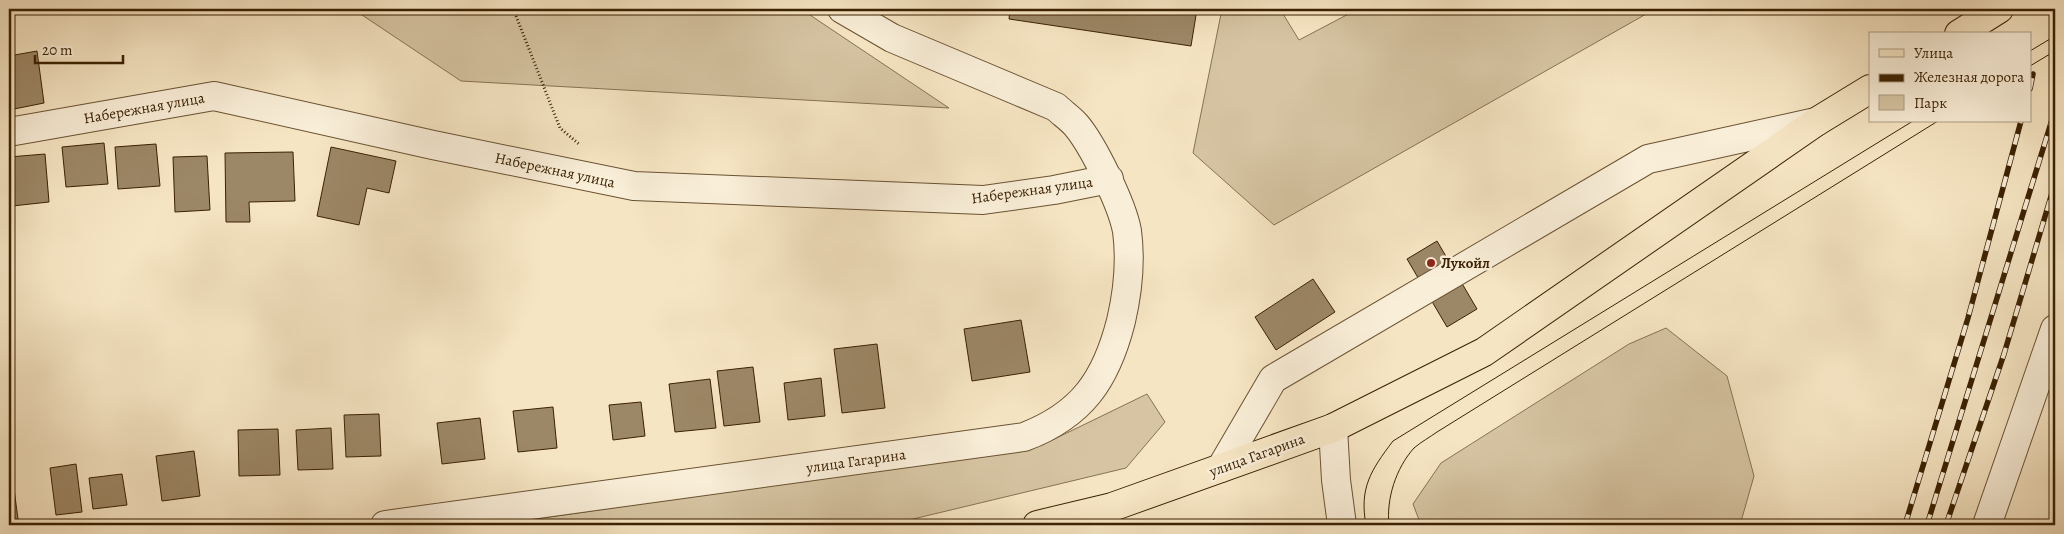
<svg xmlns="http://www.w3.org/2000/svg" width="2064" height="534" viewBox="0 0 2064 534" font-family="Alegreya,serif">
	<style>
		.green { fill: #d6c4a2; stroke: #887252 }
		.building { fill: #9c8766; stroke: #3b2102 }
		.lines { fill: none; stroke-linecap: round; stroke-linejoin: round }
		.minor-casing { stroke: #6a5232; stroke-width: 30 }
		.major-casing { stroke: #3b2102; stroke-width: 30 }
		.path { stroke: #3b2102; stroke-width: 3; stroke-dasharray: 1 2.5; stroke-linecap: butt }
		.minor { stroke: #f9eed8; stroke-width: 28 }
		.major { stroke: #f6e5c3; stroke-width: 28 }
		.tram { stroke: #3b2102; stroke-width: 1 }
		.rail-casing { stroke: #3b2102; stroke-width: 5.5 }
		.rail { stroke: #f9eed8; stroke-width: 4; stroke-dasharray: 11; stroke-linecap: butt }
		.poi-dot { fill: #8f2418; stroke: #f9eed8; stroke-width: 2 }
		.labels { text-anchor: middle; dominant-baseline: central; stroke-width: 5; stroke-linejoin: round; paint-order: stroke }
		.street-label { font-size: 15px; fill: #3b2102; stroke: #f9eed8 }
		.poi-label { font-size: 15px; font-weight: bold; fill: #3b2102; stroke: #f9eed8; text-anchor: start }
	</style>
	<rect width="100%" height="100%" fill="#f6e5c3"/>
	<filter id="stains"><feTurbulence type="fractalNoise" baseFrequency=".004" numOctaves="4"/><feColorMatrix values="0 0 0 0 .2 0 0 0 0 .09 0 0 0 0 .02 0 0 0 .5 -.17"/></filter>
	<radialGradient id="worn" r=".72"><stop offset=".6" stop-color="#630" stop-opacity="0"/><stop offset="1" stop-color="#630" stop-opacity=".3"/></radialGradient>
	<path class="green" d="M 353,9 L 801,9 L 949,108 L 461,81 Z
		M 1222,9 L 1280,9 L 1299,40 L 1358,9 L 1655,9 L 1274,225 L 1193,153 Z
		M 1666,328 L 1727,376 L 1754,476 L 1740,525 L 1421,525 L 1413,504 L 1441,463 L 1629,344 Z
		M 1147,394 L 1165,422 L 1126,468 L 888,525 L 495,525 L 1042,445 Z"/>
	<path class="building" d="M 1010,9 L 1197,9 L 1191,46 L 1009,19 Z
		M 37,51 L 44,103 L 9,110 L 9,56 Z
		M 104,143 L 108,184 L 66,187 L 62,147 Z
		M 156,144 L 160,186 L 118,189 L 115,147 Z
		M 331,147 L 396,161 L 389,193 L 367,188 L 359,225 L 317,216 Z
		M 293,152 L 295,201 L 249,202 L 250,222 L 226,222 L 225,153 Z
		M 45,154 L 49,202 L 12,206 L 9,157 Z
		M 207,156 L 210,210 L 175,212 L 173,157 Z
		M 1437,241 L 1477,309 L 1447,327 L 1407,259 Z
		M 1313,279 L 1335,312 L 1276,350 L 1255,317 Z
		M 1021,320 L 1030,372 L 972,381 L 964,329 Z
		M 877,344 L 885,408 L 842,413 L 834,349 Z
		M 753,367 L 760,422 L 724,426 L 717,371 Z
		M 821,378 L 825,416 L 788,420 L 784,383 Z
		M 710,379 L 716,428 L 675,432 L 669,384 Z
		M 641,402 L 645,436 L 613,440 L 609,405 Z
		M 553,407 L 557,448 L 518,452 L 513,411 Z
		M 379,414 L 381,456 L 346,457 L 344,415 Z
		M 480,418 L 485,459 L 442,464 L 437,423 Z
		M 331,428 L 333,469 L 298,470 L 296,430 Z
		M 278,429 L 280,475 L 239,476 L 238,430 Z
		M 194,451 L 200,496 L 162,501 L 156,456 Z
		M 76,464 L 82,512 L 56,515 L 50,468 Z
		M 122,474 L 127,505 L 93,509 L 89,478 Z
		M 9,489 L 14,489 L 18,519 L 9,521 Z"/>
	<g class="lines">
		<defs>
			<path id="minor" d="M 9,132 L 214,96 L 433,145 L 634,186 L 983,200 L 1054,190 L 1109,179
				M 1333,428 L 1336,480 L 1342,525
				M 1221,468 L 1273,379 L 1648,159 L 1816,122
				M 385,525 L 1024,437 C 1082,415 1106,380 1121,321 C 1128,291 1131,261 1127,231 C 1122,204 1093,145 1076,125 C 1070,118 1062,113 1056,107 L 892,38 L 842,9
				M 1987,525 L 2055,329"/>
			<path id="major" d="M 1959,34 L 1999,9
				M 1037,525 L 1112,507 L 1333,428 L 1484,352 L 1816,122 L 1870,89"/>
		</defs>
		<use href="#minor" class="minor-casing"/>
		<use href="#major" class="major-casing"/>
		<path class="path" d="M 516,9 L 516,16 L 560,128 L 580,145"/>
		<use href="#minor" class="minor"/>
		<use href="#major" class="major"/>
		<path class="tram" d="M 2030,51 L 2055,36
			M 2030,66 L 2055,51
			M 1366,525 C 1359,488 1371,470 1393,441 L 1913,121
			M 1389,525 C 1386,499 1396,468 1414,448 C 1421,442 1430,437 1437,432 L 1938,121"/>
		<defs>
			<path id="rail" d="M 2030,89 L 2033,74
				M 1905,525 L 1968,318 L 2021,121
				M 1927,525 L 2055,110
				M 1946,525 L 2004,354 L 2055,183"/>
		</defs>
		<use href="#rail" class="rail-casing"/>
		<use href="#rail" class="rail"/>
	</g>
	<circle class="poi-dot" cx="1431" cy="263" r="5"/>
	<g class="labels">
		<g class="street-label">
			<text transform="translate(144 108) rotate(-10)">Набережная улица</text>
			<text transform="translate(555 170) rotate(12)">Набережная улица</text>
			<text transform="translate(1032 190) rotate(-8)">Набережная улица</text>
			<text transform="translate(1257 455) rotate(-20)">улица Гагарина</text>
			<text transform="translate(856 461) rotate(-8)">улица Гагарина</text>
		</g>
		<g class="poi-label">
			<text x="1441" y="263">Лукойл</text>
		</g>
	</g>
	<rect width="2064" height="534" fill="none" stroke="#f6e5c3" stroke-width="30"/>
	<rect x="10" y="10" width="2044" height="514" fill="none" stroke="#3b2102" stroke-width="2.5"/>
	<rect x="15" y="15" width="2034" height="504" fill="none" stroke="#3b2102"/>
	<rect x="1869" y="32" width="162" height="90" fill="#f9eed8" stroke="#ad9c82"/>
	<rect x="1879" y="49" width="25" height="8" fill="#f6e5c3" stroke="#ad9c82"/>
	<text x="1914" y="58" font-size="15" fill="#3b2102">Улица</text>
	<rect x="1879" y="74" width="25" height="8" fill="#3b2102" stroke="#ad9c82"/>
	<text x="1914" y="82" font-size="15" fill="#3b2102">Железная дорога</text>
	<rect x="1879" y="95" width="25" height="15" fill="#d6c4a2" stroke="#ad9c82"/>
	<text x="1914" y="108" font-size="15" fill="#3b2102">Парк</text>
	<path d="M35 55v8h88v-8" fill="none" stroke="#3b2102" stroke-width="2.5"/>
	<text x="42" y="55" font-size="15" fill="#3b2102" stroke="#f9eed8" stroke-width="4" paint-order="stroke">20 m</text>
	<rect width="100%" height="100%" filter="url(#stains)"/>
	<rect width="100%" height="100%" fill="url(#worn)"/>
</svg>
